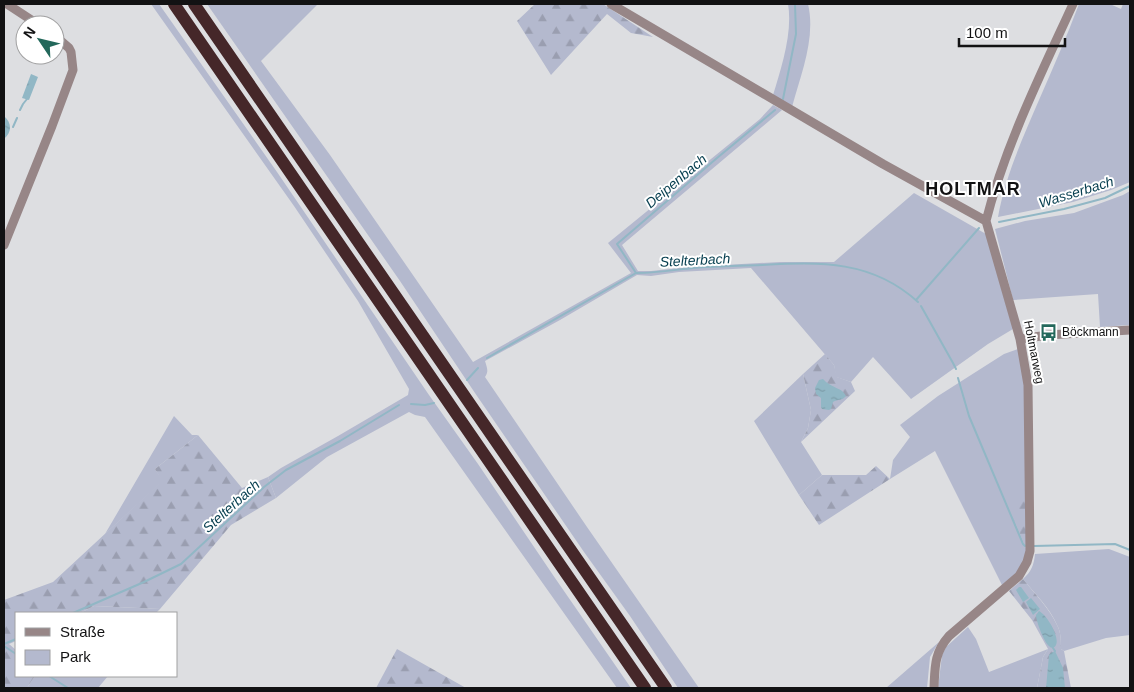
<svg xmlns="http://www.w3.org/2000/svg" width="1134" height="692" viewBox="0 0 1134 692" font-family="Arial,sans-serif">
	<style>
		.green { fill: #b4b9ce }
		.forest { fill: url(#forest-firs) }
		.water { fill: url(#water-ripples) }
		.lines { fill: none; stroke-linecap: round; stroke-linejoin: round }
		.stream { stroke: #91b7c5; stroke-width: 2 }
		.minor { stroke: #978687; stroke-width: 9 }
		.highway { stroke: #452729; stroke-width: 12 }
		.labels { text-anchor: middle; dominant-baseline: central; stroke-width: 4; stroke-linejoin: round; paint-order: stroke }
		.poi-label { font-size: 12px; fill: #121213; stroke: #fff; text-anchor: start }
		.street-label { font-size: 12px; fill: #121213; stroke: #fff }
		.water-label { font-size: 14px; font-style: italic; fill: #063e4f; stroke: #fff }
		.district-label { font-size: 18px; font-weight: bold; letter-spacing: 1px; fill: #121213; stroke: #fff }
	</style>
	<defs>
		<pattern id="forest-firs" width="22" height="20" patternUnits="userSpaceOnUse" patternTransform="scale(1.25)"><rect width="22" height="20" fill="#b4b9ce"/><path d="M5 1l3.5 6h-7zM16 11l3.5 6h-7z" fill="#9a9eb0"/></pattern>
		<pattern id="water-ripples" width="26" height="14" patternUnits="userSpaceOnUse" patternTransform="scale(1.25)"><rect width="26" height="14" fill="#91b7c5"/><path d="M2 4q2-2 4 0t4 0M15 11q2-2 4 0t4 0" fill="none" stroke="#7c9ca8"/></pattern>
	</defs>
	<rect width="100%" height="100%" fill="#dddee1"/>
	<path class="green" d="M 151,4 L 159,4 L 277,172 L 429,395 L 478,464 L 555,578 L 631,688 L 617,688 L 425,417 L 415,415 L 409,412 L 327,457 L 276,498 L 268,477 L 281,468 L 338,436 L 408,395 L 409,389 L 358,301 L 294,206 Z
		M 207,4 L 318,4 L 261,61 L 330,155 L 473,362 L 631,273 L 608,243 L 760,119 L 773,105 L 782,110 L 622,245 L 638,271 L 651,271 L 688,267 L 780,262 L 834,262 L 914,193 L 986,234 L 1013,329 L 988,344 L 911,399 L 873,357 L 851,382 L 836,377 L 834,365 L 751,268 L 679,272 L 651,276 L 637,275 L 560,320 L 485,361 C 487,368 489,371 485,377 L 587,527 L 699,688 L 678,688 L 630,616 L 584,552 L 475,393 L 400,281 Z
		M 788,4 L 808,4 C 816,38 801,74 792,107 L 773,95 C 781,69 793,32 788,4 Z
		M 1079,4 L 1110,4 L 1121,9 L 1123,4 L 1130,4 L 1130,182 L 1111,190 L 1073,202 L 998,217 C 1005,177 1023,137 1039,100 C 1053,68 1067,36 1079,4 Z
		M 1130,191 L 1130,325 L 1100,327 L 1098,294 L 1013,300 L 995,229 L 1025,221 L 1074,213 L 1123,195 Z
		M 1018,349 L 1025,383 L 1028,501 L 1007,501 L 1027,551 L 1019,571 L 1003,587 L 935,451 L 890,479 L 893,460 L 910,437 L 900,425 L 938,396 L 1004,354 Z
		M 803,374 L 811,410 L 808,428 L 801,442 L 822,475 L 799,495 L 754,421 Z
		M 174,416 L 192,435 L 198,435 L 155,469 L 163,481 L 105,534 Z
		M 1109,549 L 1130,557 L 1130,635 L 1106,638 L 1064,651 L 1061,649 C 1061,641 1061,632 1057,625 C 1050,608 1035,594 1023,579 C 1031,572 1034,565 1035,554 Z
		M 94,606 L 160,609 L 156,613 L 80,613 Z
		M 968,627 L 976,639 L 989,672 L 1048,649 L 1043,657 L 1037,688 L 938,688 L 942,655 L 946,647 Z
		M 939,642 L 930,657 L 927,688 L 886,688 Z
		M 35,676 L 108,676 L 98,688 L 27,688 Z"/>
	<path class="forest" d="M 535,4 L 603,4 L 653,37 L 631,33 L 607,14 L 551,75 L 517,21 Z
		M 825,354 L 834,365 L 837,377 L 851,382 L 855,391 L 801,442 L 808,428 L 811,410 L 803,374 Z
		M 198,435 L 242,488 L 268,477 L 276,498 L 231,525 L 160,609 L 94,606 L 80,613 L 16,613 L 16,641 L 9,644 L 16,650 L 16,676 L 35,676 L 27,688 L 4,688 L 4,600 L 53,582 L 162,481 L 155,469 Z
		M 876,466 L 890,479 L 819,525 L 799,495 L 822,475 L 866,475 Z
		M 1006,501 L 1028,501 L 1027,551 Z
		M 1023,579 C 1035,594 1049,608 1057,625 C 1061,632 1061,641 1061,649 L 1064,651 L 1071,688 L 1037,688 L 1043,657 L 1048,649 L 1032,620 L 1009,591 Z
		M 397,649 L 466,688 L 376,688 Z"/>
	<path class="water" d="M 31,74 L 38,77 L 29,100 L 22,98 Z
		M 4,116 C 12,123 12,132 4,139 Z
		M 823,379 C 825,381 827,383 829,384 C 836,389 842,388 846,396 C 842,401 838,399 833,402 L 831,409 L 829,410 L 822,409 L 821,407 L 821,398 L 816,394 L 815,388 L 819,380 Z
		M 1019,587 L 1021,587 L 1029,598 L 1023,602 L 1016,590 Z
		M 1031,598 L 1040,609 L 1033,615 L 1026,602 Z
		M 1039,611 C 1047,615 1060,637 1056,645 C 1055,647 1054,647 1053,648 C 1051,648 1050,647 1049,646 C 1044,642 1036,621 1036,615 Z
		M 1055,651 L 1063,668 L 1065,688 L 1046,688 L 1049,655 L 1051,653 Z"/>
	<g class="lines">
		<path class="stream" d="M 783,99 L 796,34 L 795,4
			M 20,110 L 23,104 L 27,99
			M 13,127 L 17,118
			M 999,222 L 1064,209 L 1105,198 L 1130,186
			M 636,273 L 617,244 L 717,158 L 775,110
			M 916,300 L 979,228
			M 921,306 L 953,363 L 956,369
			M 487,358 L 636,273 C 655,273 674,270 693,268 C 716,266 739,266 762,265 C 821,262 872,260 918,302
			M 958,378 L 969,416 L 1023,544 L 1025,546
			M 467,380 L 478,368
			M 411,404 L 425,405 L 434,403
			M 1034,546 L 1115,544 L 1130,550
			M 73,613 L 144,582 L 181,564 L 264,487 L 286,470 L 340,441 L 399,405
			M 4,644 L 16,639
			M 4,646 L 16,654
			M 1053,648 L 1055,651
			M 49,676 L 68,688"/>
		<path class="minor" d="M 7,4 L 39,25
			M 611,4 L 883,164 L 986,221
			M 4,245 L 52,126 L 73,70 L 71,52 L 69,48 L 55,36
			M 1020,339 L 1048,335 L 1130,330
			M 934,688 C 935,667 934,653 949,636 L 1019,576 L 1027,562 L 1030,551 L 1028,385 L 1020,339 L 986,221 C 1005,146 1041,74 1073,4"/>
		<path class="highway" d="M 174,4 L 645,688
			M 194,4 L 666,688"/>
	</g>
	<defs>
		<symbol id="bus-bare" viewBox="-9 -9 18 18"><path d="M-5-6H5V4H4V6H2V4H-2V6H-4V4H-5ZM-3.5-4V0h7V-4ZM-3.5 1.2v1.5H-2V1.2ZM2 1.2v1.5H3.5V1.2Z" fill="#23685b" stroke="#fff" stroke-width="2.5" paint-order="stroke"/></symbol>
	</defs>
	<g fill-rule="evenodd">
		<use href="#bus-bare" x="1036" y="320" width="25" height="25"/>
	</g>
	<g class="labels">
		<g class="poi-label">
			<text x="1062" y="332">Böckmann</text>
		</g>
		<g class="street-label">
			<text transform="translate(1034 352) rotate(79)">Holtmarweg</text>
		</g>
		<g class="water-label">
			<text transform="translate(676 181) rotate(-40)">Deipenbach</text>
			<text transform="translate(1076 192) rotate(-17)">Wasserbach</text>
			<text transform="translate(695 260) rotate(-3)">Stelterbach</text>
			<text transform="translate(231 506) rotate(-42)">Stelterbach</text>
		</g>
		<g class="district-label">
			<text x="973" y="189">HOLTMAR</text>
		</g>
	</g>
	<rect width="1134" height="692" fill="none" stroke="#121213" stroke-width="10"/>
	<rect x="15" y="612" width="162" height="65" fill="#ffffff" stroke="#a0a0a1"/>
	<rect x="25" y="628" width="25" height="8" fill="#978687" stroke="#a0a0a1"/>
	<text x="60" y="637" font-size="15" fill="#121213">Straße</text>
	<rect x="25" y="650" width="25" height="15" fill="#b4b9ce" stroke="#a0a0a1"/>
	<text x="60" y="662" font-size="15" fill="#121213">Park</text>
	<g transform="translate(40 40) rotate(305)"><circle r="24" fill="#ffffff" stroke="#a0a0a1"/>
	<path d="M0-4L9 19L0 12L-9 19Z" fill="#23685b"/>
	<text y="-8" font-size="14" font-weight="bold" text-anchor="middle" fill="#121213">N</text>
	</g>
	<path d="M959 38v8h106v-8" fill="none" stroke="#121213" stroke-width="2.5"/>
	<text x="966" y="38" font-size="15" fill="#121213" stroke="#ffffff" stroke-width="4" paint-order="stroke">100 m</text>
</svg>
